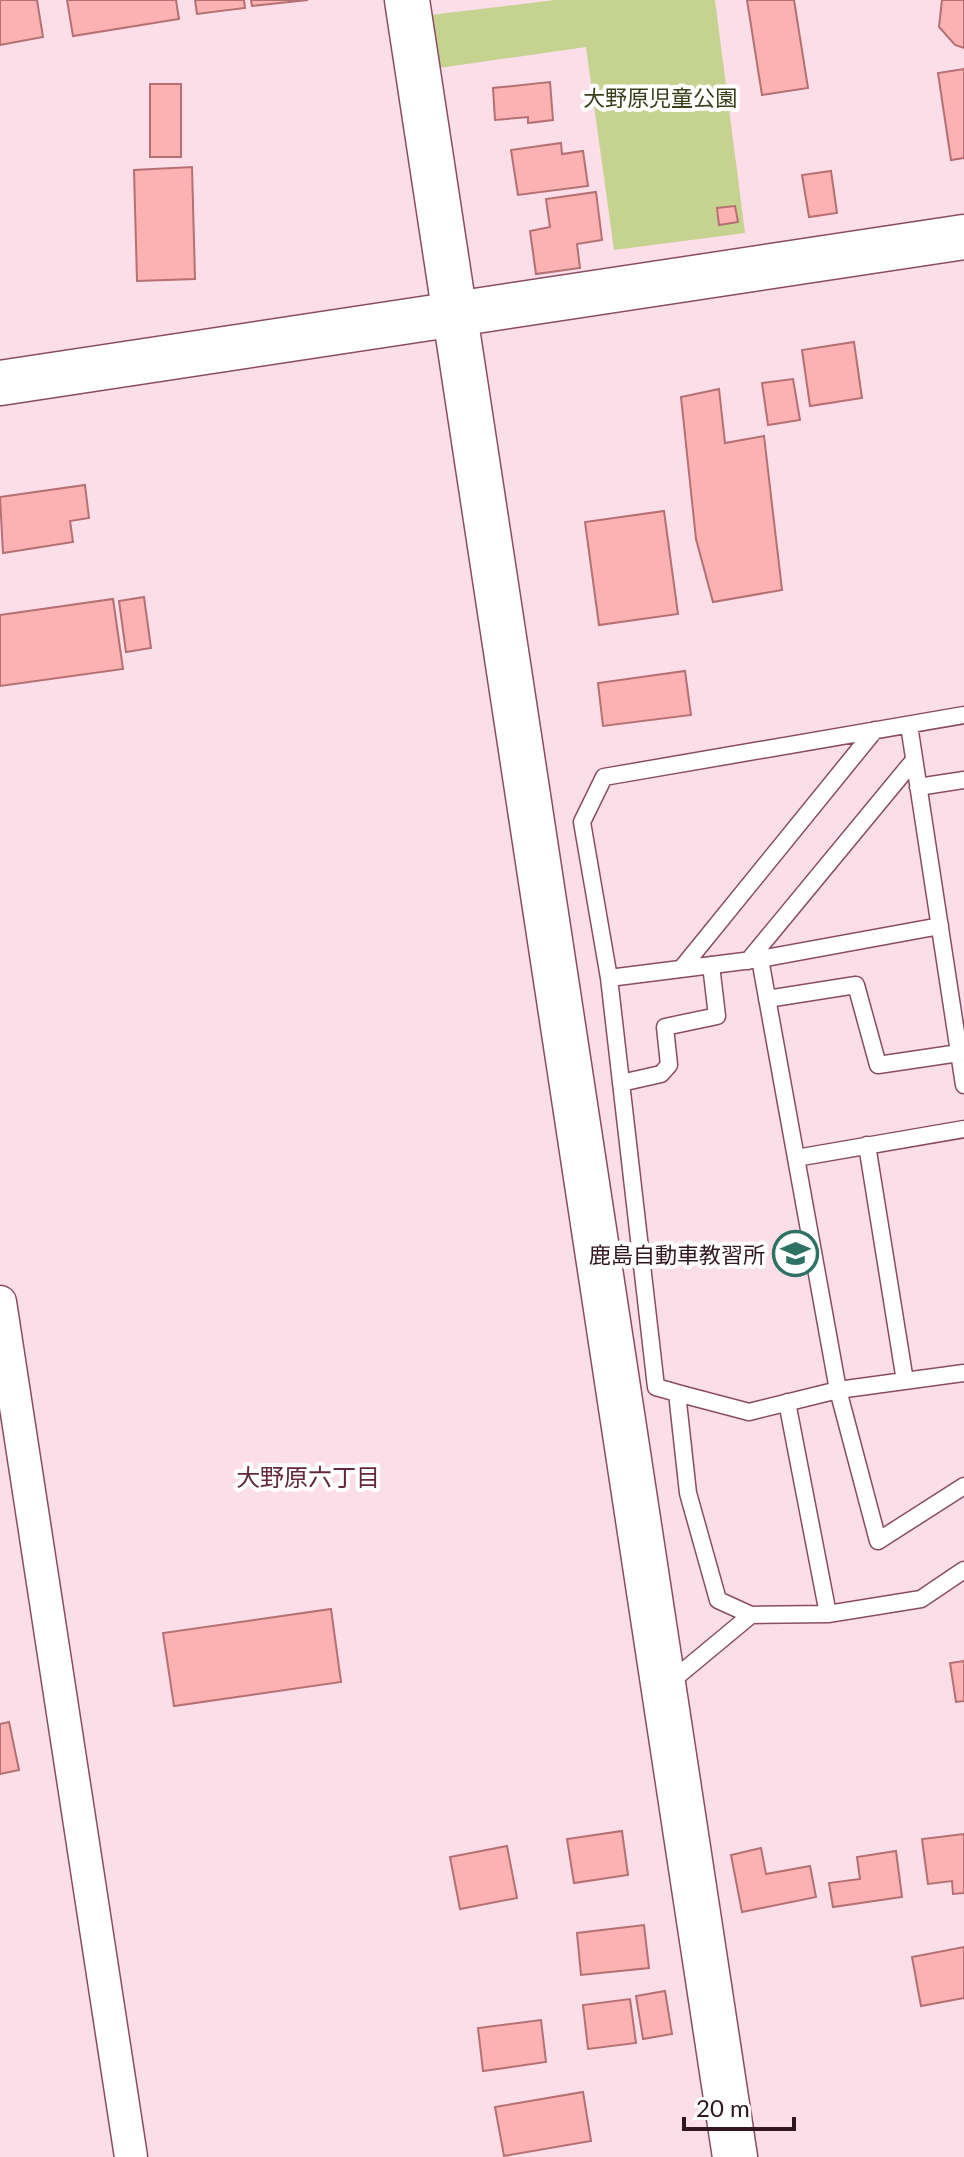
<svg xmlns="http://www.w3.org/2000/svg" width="964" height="2157" viewBox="0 0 964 2157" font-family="Lato,'Noto Sans JP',sans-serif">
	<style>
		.green { fill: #c5d290 }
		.building { fill: #fcb2b3; stroke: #b47072; stroke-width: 2 }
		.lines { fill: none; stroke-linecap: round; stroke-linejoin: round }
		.lane-casing { stroke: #894c62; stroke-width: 19 }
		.street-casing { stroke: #894c62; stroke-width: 35 }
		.secondary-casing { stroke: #894c62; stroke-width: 47 }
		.lane { stroke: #fff; stroke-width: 16 }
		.street { stroke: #fff; stroke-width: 32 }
		.secondary { stroke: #fff; stroke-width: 44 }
		.labels { text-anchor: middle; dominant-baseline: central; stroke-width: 8; stroke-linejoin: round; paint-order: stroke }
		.park-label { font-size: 22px; fill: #39401a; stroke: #fff }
		.poi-label { font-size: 22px; fill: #311720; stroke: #fff; text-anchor: end }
		.neighbourhood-label { font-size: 24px; fill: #61283e; stroke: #fff }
	</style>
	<rect width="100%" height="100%" fill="#fbdee7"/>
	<path class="green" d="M 555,0 L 715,0 L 745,233 L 614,250 L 586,47 L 439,68 L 430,15 Z"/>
	<path class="building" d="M 0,0 L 37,0 L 43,37 L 0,45 Z
		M 67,0 L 176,0 L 179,19 L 73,36 Z
		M 195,0 L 244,0 L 245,8 L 197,14 Z
		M 251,0 L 308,0 L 252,6 Z
		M 747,0 L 794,0 L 808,88 L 762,95 Z
		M 942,0 L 964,0 L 964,48 L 955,45 L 939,27 Z
		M 964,69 L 964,158 L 951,160 L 938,73 Z
		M 550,82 L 553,120 L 528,123 L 528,117 L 495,120 L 493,88 Z
		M 150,84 L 181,84 L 181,157 L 150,157 Z
		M 561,143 L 562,154 L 583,151 L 588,186 L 518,195 L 511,150 Z
		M 192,167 L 195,279 L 137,281 L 134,170 Z
		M 831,171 L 837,213 L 809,217 L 802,175 Z
		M 596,192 L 602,240 L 577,244 L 580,268 L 536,274 L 530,231 L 550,227 L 546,199 Z
		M 735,206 L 738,222 L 719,225 L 717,208 Z
		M 854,342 L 862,398 L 810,406 L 802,350 Z
		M 793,379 L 800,420 L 768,425 L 762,383 Z
		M 719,389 L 725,443 L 764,436 L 782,590 L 713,602 L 696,539 L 681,397 Z
		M 85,485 L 89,518 L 70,521 L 73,542 L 3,553 L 0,497 Z
		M 664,511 L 678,614 L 599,625 L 585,522 Z
		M 144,597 L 151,648 L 126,652 L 119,601 Z
		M 113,599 L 123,669 L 0,686 L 0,615 Z
		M 685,671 L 691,715 L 603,726 L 598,683 Z
		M 331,1609 L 341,1682 L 174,1706 L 163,1633 Z
		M 964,1661 L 964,1701 L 956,1702 L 950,1663 Z
		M 9,1722 L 19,1770 L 0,1774 L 0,1724 Z
		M 622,1831 L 628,1875 L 574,1883 L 567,1839 Z
		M 964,1834 L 964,1893 L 953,1894 L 952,1881 L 928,1884 L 922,1839 Z
		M 507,1846 L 517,1898 L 460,1909 L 450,1857 Z
		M 761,1848 L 766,1874 L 810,1866 L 816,1897 L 742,1912 L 731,1855 Z
		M 896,1851 L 902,1897 L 833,1907 L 829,1883 L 860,1879 L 857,1857 Z
		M 644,1925 L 649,1968 L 581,1975 L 577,1933 Z
		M 964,1947 L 964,1998 L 921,2006 L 912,1957 Z
		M 665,1991 L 672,2034 L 643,2039 L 636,1996 Z
		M 630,1999 L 636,2043 L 588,2049 L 583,2005 Z
		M 541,2020 L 546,2062 L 483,2071 L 478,2028 Z
		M 583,2092 L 591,2141 L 504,2156 L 495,2107 Z"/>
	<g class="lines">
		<defs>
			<path id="lane" d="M 964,715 L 604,777 L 582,822 L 609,978 L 760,959 L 838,1390 L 749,1412 L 677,1393 L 688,1493 L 718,1600 L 751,1615 L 828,1614 L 921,1599 L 964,1570
				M 909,725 L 964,1085
				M 918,787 L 964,780
				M 760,959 L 940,926
				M 748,961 L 914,760
				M 681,969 L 875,730
				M 609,978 L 656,1387 L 677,1393
				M 767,999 L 856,985 L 878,1065 L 959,1053
				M 621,1083 L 661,1074 L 669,1065 L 665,1027 L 717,1016 L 711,965
				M 867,1145 L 905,1381
				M 796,1158 L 964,1129
				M 964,1373 L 838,1390 L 878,1541 L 964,1486
				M 787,1402 L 828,1614
				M 669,1683 L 751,1615"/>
			<path id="street" d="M 0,1302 L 131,2157"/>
			<path id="secondary" d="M 407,0 L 735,2157
				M 0,383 L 964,237"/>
		</defs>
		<use href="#lane" class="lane-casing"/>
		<use href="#street" class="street-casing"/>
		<use href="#secondary" class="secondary-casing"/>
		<use href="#lane" class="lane"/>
		<use href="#street" class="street"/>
		<use href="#secondary" class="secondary"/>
	</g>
	<defs>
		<symbol id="school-ring" viewBox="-11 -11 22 22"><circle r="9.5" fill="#fff" stroke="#2e7264" stroke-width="1.5"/><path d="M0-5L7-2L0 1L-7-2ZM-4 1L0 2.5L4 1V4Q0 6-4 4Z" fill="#2e7264"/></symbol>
	</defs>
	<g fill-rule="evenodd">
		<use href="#school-ring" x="770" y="1228" width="51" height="51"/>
	</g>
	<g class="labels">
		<g class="park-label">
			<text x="660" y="97">大野原児童公園</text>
		</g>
		<g class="poi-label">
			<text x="765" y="1254">鹿島自動車教習所</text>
		</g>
		<g class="neighbourhood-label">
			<text x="308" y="1476">大野原六丁目</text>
		</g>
	</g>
	<path d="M684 2117v12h110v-12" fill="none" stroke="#311720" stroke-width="4"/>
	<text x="696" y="2117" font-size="24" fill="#311720" stroke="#ffffff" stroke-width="6" paint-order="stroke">20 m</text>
</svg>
